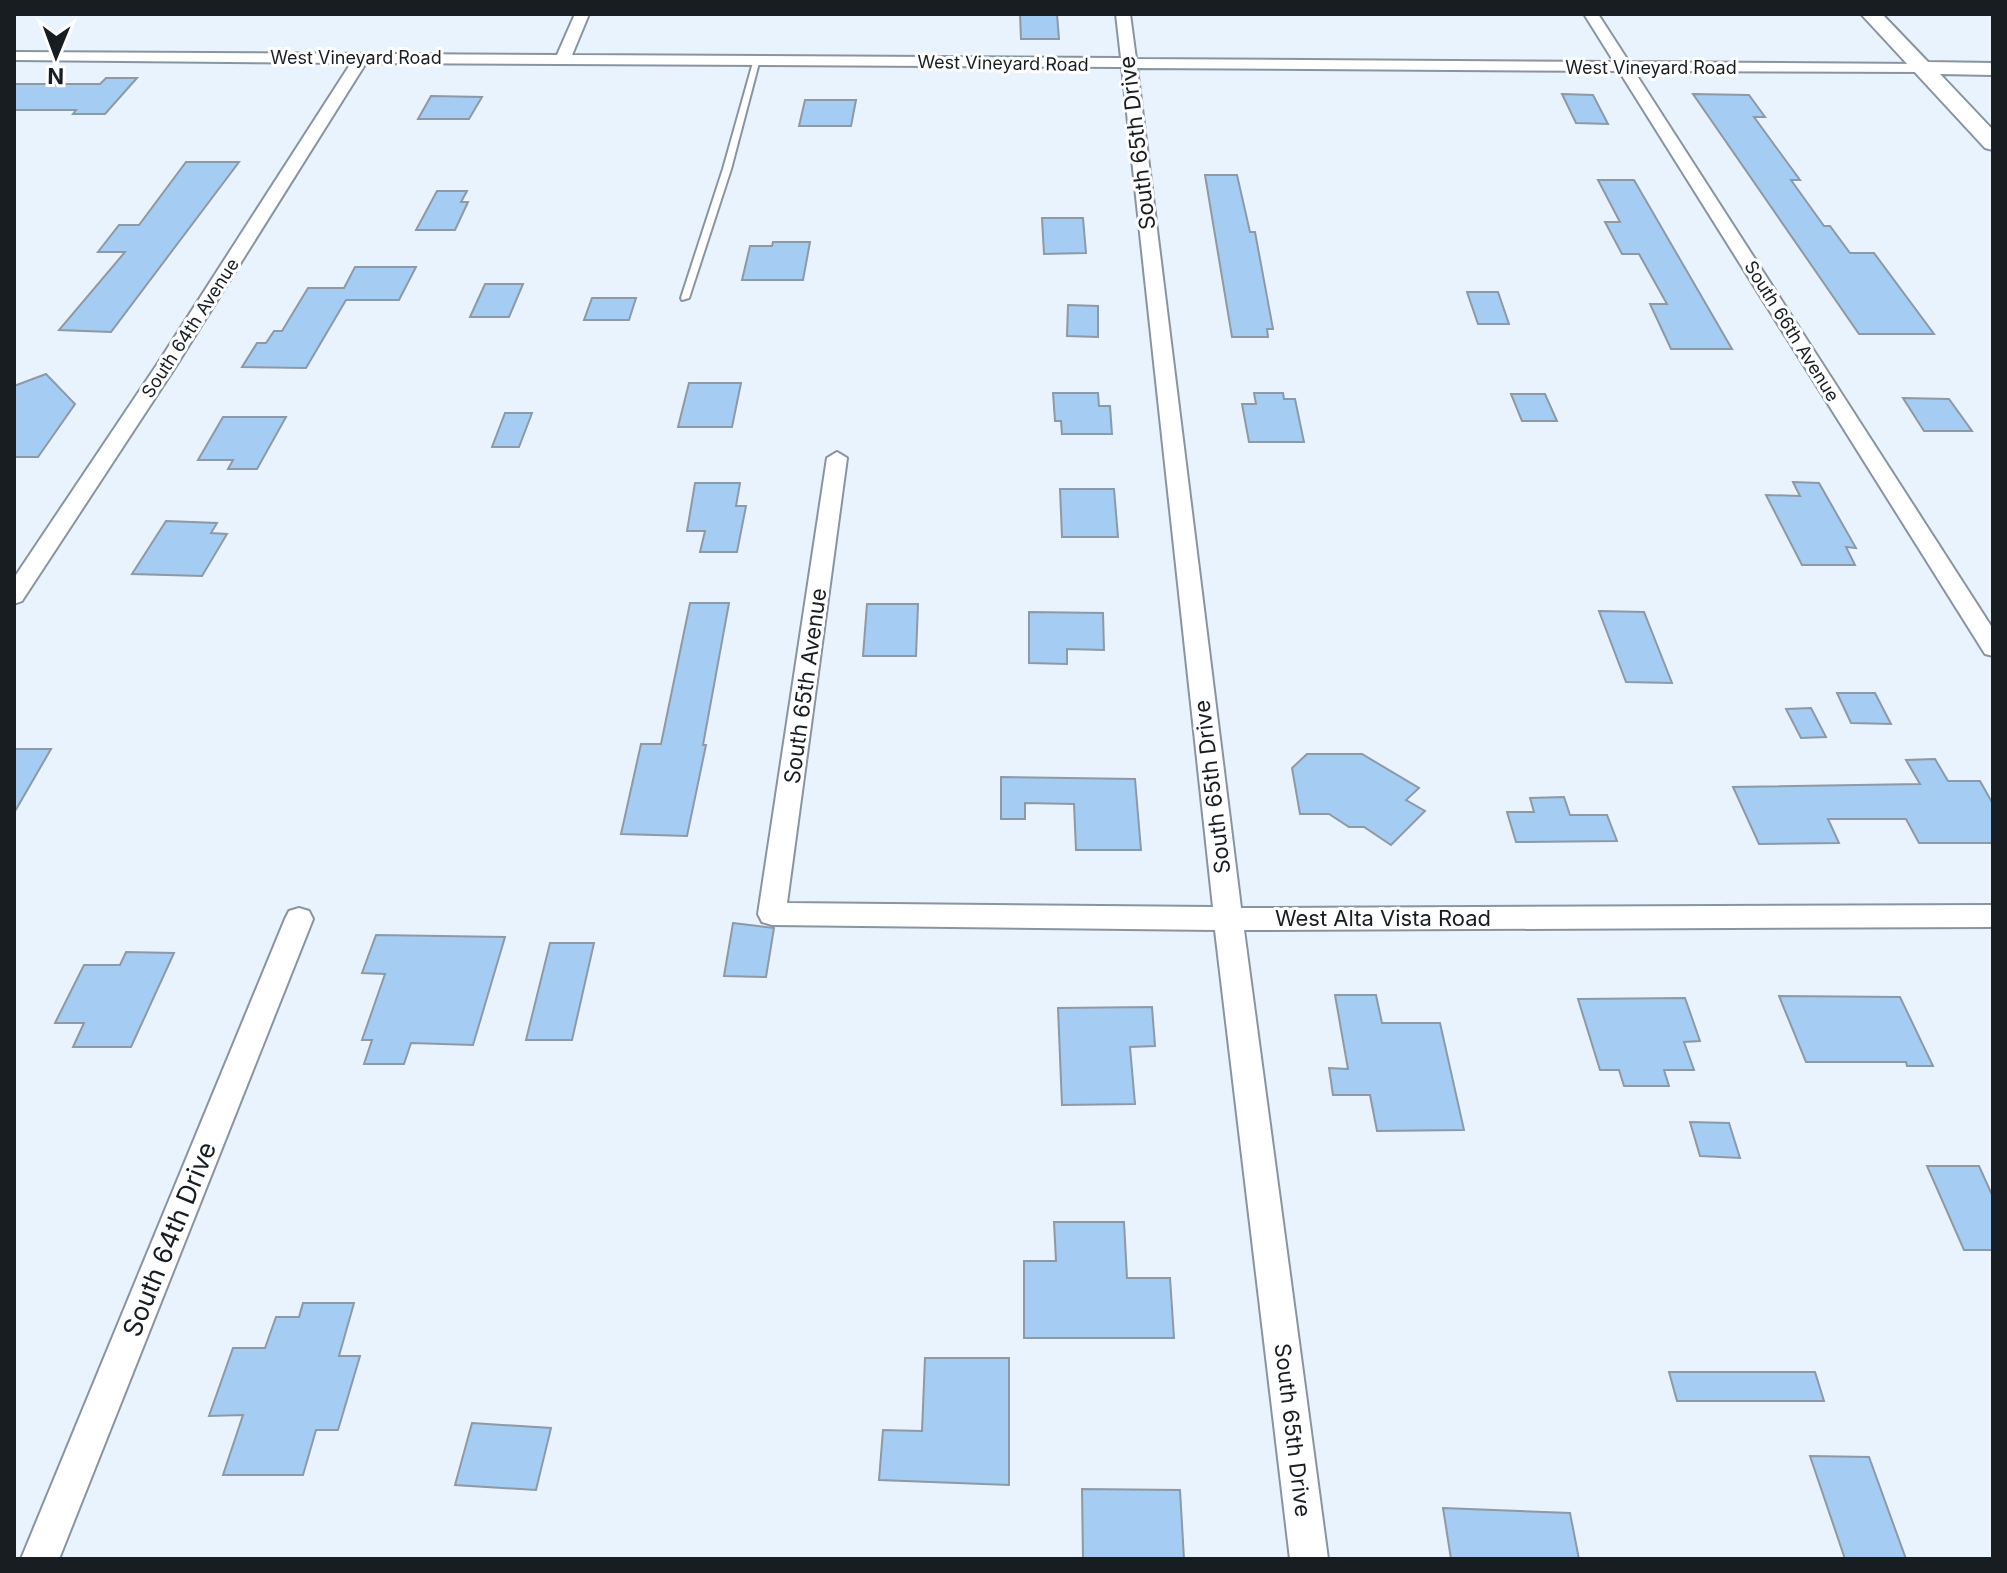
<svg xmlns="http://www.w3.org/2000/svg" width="2007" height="1573" viewBox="0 0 2007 1573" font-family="Inter,sans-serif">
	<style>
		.building { fill: #a5ccf3; stroke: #8d99a5; stroke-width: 2 }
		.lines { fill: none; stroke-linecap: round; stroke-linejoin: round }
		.lane-casing { stroke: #8894a0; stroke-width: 4 }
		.street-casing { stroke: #8894a0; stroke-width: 4 }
		.secondary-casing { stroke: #8894a0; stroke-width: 4 }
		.lane { fill: #fff; fill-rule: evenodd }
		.street { fill: #fff; fill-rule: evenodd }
		.secondary { fill: #fff; fill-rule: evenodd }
		.labels { text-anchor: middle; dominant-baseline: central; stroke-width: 6; stroke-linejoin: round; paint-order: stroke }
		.far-street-label { font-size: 18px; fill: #181d21; stroke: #fff }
		.street-label { font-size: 22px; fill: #181d21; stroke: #fff }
		.near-street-label { font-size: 26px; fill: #181d21; stroke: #fff }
	</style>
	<rect width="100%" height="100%" fill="#e9f3fe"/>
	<path class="building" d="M 1020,14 L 1057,14 L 1059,39 L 1021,39 Z
		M 106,78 L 137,78 L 105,114 L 73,114 L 76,110 L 14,110 L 14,84 L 100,84 Z
		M 1562,94 L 1593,95 L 1608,124 L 1576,123 Z
		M 1693,94 L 1749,95 L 1765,117 L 1754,117 L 1800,180 L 1791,180 L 1824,226 L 1830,226 L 1850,253 L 1874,253 L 1934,334 L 1859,334 Z
		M 431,96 L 482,97 L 469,119 L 418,119 Z
		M 805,100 L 856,100 L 851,126 L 799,126 Z
		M 186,162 L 239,162 L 111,332 L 59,330 L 125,252 L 98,252 L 119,225 L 139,225 Z
		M 1205,175 L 1237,175 L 1250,232 L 1255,232 L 1273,329 L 1267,329 L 1268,337 L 1232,337 Z
		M 1598,180 L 1634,180 L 1732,349 L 1671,349 L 1650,304 L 1667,304 L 1639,254 L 1622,254 L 1605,222 L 1620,222 Z
		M 437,191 L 467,191 L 461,202 L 468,202 L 455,230 L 416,230 Z
		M 1042,218 L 1083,218 L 1086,253 L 1044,254 Z
		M 773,242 L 810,242 L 803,280 L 742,280 L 750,246 L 772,246 Z
		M 355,267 L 416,267 L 399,300 L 346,300 L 306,368 L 242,367 L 257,343 L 266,343 L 274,331 L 282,331 L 308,288 L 344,288 Z
		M 485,284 L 523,284 L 509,317 L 470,317 Z
		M 1467,292 L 1498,292 L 1509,324 L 1478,324 Z
		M 592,298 L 636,298 L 629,320 L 584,320 Z
		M 1068,305 L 1098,306 L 1098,337 L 1067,336 Z
		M 46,374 L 75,404 L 38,457 L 14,457 L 14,386 Z
		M 689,383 L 741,383 L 732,427 L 678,427 Z
		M 1053,393 L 1098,393 L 1099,406 L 1110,406 L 1112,434 L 1062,434 L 1061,421 L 1055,421 Z
		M 1254,393 L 1283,393 L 1284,399 L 1295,399 L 1304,442 L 1249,442 L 1242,404 L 1256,404 Z
		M 1511,394 L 1545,394 L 1557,421 L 1522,421 Z
		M 1903,398 L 1949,399 L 1972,431 L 1924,431 Z
		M 505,413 L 532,413 L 519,447 L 492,447 Z
		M 223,417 L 286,417 L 257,469 L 228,469 L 233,460 L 198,460 Z
		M 1793,482 L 1819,483 L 1856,548 L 1846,547 L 1855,565 L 1802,565 L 1766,495 L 1800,496 Z
		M 695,483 L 740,483 L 736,506 L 746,506 L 737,552 L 700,552 L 705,531 L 687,531 Z
		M 1060,489 L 1114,489 L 1118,537 L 1062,537 Z
		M 166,521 L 217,523 L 211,533 L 227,534 L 202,576 L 132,574 Z
		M 690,603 L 729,603 L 703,745 L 706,745 L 687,836 L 621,834 L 641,744 L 661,744 Z
		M 867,604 L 918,604 L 916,656 L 863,656 Z
		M 1599,611 L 1644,612 L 1672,683 L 1626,682 Z
		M 1029,612 L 1103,613 L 1104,650 L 1067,649 L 1067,664 L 1029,663 Z
		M 1837,693 L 1875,693 L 1891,724 L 1851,723 Z
		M 1811,708 L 1826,737 L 1801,738 L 1786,709 Z
		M 14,749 L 51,749 L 14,813 Z
		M 1307,754 L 1362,754 L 1419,788 L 1406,800 L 1425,811 L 1391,845 L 1364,827 L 1349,827 L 1329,814 L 1300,814 L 1292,768 Z
		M 1935,759 L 1948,781 L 1980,781 L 1993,804 L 1993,843 L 1919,843 L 1906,819 L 1828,819 L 1839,843 L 1759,844 L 1733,787 L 1920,784 L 1906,760 Z
		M 1001,777 L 1135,779 L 1141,850 L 1076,850 L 1074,804 L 1025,803 L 1025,819 L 1001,819 Z
		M 1564,797 L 1570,815 L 1607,815 L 1617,841 L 1516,842 L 1507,812 L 1534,812 L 1530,798 Z
		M 733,923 L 774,928 L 766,977 L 724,976 Z
		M 376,935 L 505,937 L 473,1045 L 411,1043 L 404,1064 L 364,1064 L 372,1040 L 362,1040 L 385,974 L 362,973 Z
		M 550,943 L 594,943 L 572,1040 L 526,1040 Z
		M 126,952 L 174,953 L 131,1047 L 73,1047 L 84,1023 L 55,1023 L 84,965 L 120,965 Z
		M 1335,995 L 1376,995 L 1382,1023 L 1440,1023 L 1464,1130 L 1377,1131 L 1370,1095 L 1333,1095 L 1329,1068 L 1348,1069 Z
		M 1779,996 L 1900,997 L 1933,1066 L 1907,1066 L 1906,1062 L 1806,1062 Z
		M 1685,998 L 1700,1041 L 1684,1042 L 1694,1070 L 1664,1070 L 1669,1086 L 1624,1086 L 1619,1070 L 1600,1070 L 1578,999 Z
		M 1152,1007 L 1155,1046 L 1130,1047 L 1135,1104 L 1062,1105 L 1058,1008 Z
		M 1690,1122 L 1729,1123 L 1740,1158 L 1700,1156 Z
		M 1927,1166 L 1979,1166 L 1993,1197 L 1993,1250 L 1964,1250 Z
		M 1054,1222 L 1124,1222 L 1127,1278 L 1170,1278 L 1174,1338 L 1024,1338 L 1024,1261 L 1056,1261 Z
		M 303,1303 L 354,1303 L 339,1356 L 360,1356 L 338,1430 L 316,1430 L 303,1475 L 223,1475 L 243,1415 L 209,1416 L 233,1348 L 265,1348 L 276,1317 L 299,1317 Z
		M 925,1358 L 1009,1358 L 1009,1485 L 879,1480 L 883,1430 L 922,1431 Z
		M 1669,1372 L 1815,1372 L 1824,1401 L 1677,1401 Z
		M 472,1423 L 551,1428 L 536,1490 L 455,1485 Z
		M 1810,1456 L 1869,1457 L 1906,1559 L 1845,1559 Z
		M 1082,1489 L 1180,1490 L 1184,1559 L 1083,1559 Z
		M 1443,1508 L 1570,1513 L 1579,1559 L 1451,1559 Z"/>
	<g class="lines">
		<defs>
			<path id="lane" d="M 757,57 L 760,59 L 731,169 L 689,298 L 682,300 L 681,298 L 723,169 L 754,59 Z"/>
			<path id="street" d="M 575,14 L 589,14 L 572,55 L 1121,58 L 1116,14 L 1130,14 L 1136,59 L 1614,62 L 1584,14 L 1598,14 L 1629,62 L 1923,64 L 1930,68 L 1923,72 L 1634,71 L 1993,629 L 1993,656 L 1985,654 L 1619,71 L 1137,68 L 1241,908 L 1993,905 L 1993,927 L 1244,930 L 1328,1559 L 1290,1559 L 1215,930 L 772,925 L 762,922 L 758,914 L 827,458 L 837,452 L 847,458 L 787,903 L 1213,907 L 1122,67 L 366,63 L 176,366 L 22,601 L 14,604 L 14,578 L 156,366 L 351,63 L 14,60 L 14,52 L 557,55 Z
				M 299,908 L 309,911 L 313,919 L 59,1559 L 21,1559 L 285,919 L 289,911 Z"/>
			<path id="secondary" d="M 1861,14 L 1882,14 L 1928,62 L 1993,63 L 1993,75 L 1940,74 L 1993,130 L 1993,150 L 1985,148 Z"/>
		</defs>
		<use href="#lane" class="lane-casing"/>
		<use href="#street" class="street-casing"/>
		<use href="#secondary" class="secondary-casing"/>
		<use href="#lane" class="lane"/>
		<use href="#street" class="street"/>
		<use href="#secondary" class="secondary"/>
	</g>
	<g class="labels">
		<g class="far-street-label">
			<text x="356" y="57">West Vineyard Road</text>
			<text transform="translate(1003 63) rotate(1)">West Vineyard Road</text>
			<text x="1651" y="67">West Vineyard Road</text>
			<text transform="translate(190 328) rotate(-57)">South 64th Avenue</text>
			<text transform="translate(1792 331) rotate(58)">South 66th Avenue</text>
		</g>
		<g class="street-label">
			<text transform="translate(1137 143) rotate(-97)">South 65th Drive</text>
			<text transform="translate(805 686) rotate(-82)">South 65th Avenue</text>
			<text transform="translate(1212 787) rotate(-97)">South 65th Drive</text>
			<text x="1383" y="918">West Alta Vista Road</text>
			<text transform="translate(1293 1430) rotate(83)">South 65th Drive</text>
		</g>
		<g class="near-street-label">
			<text transform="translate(169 1239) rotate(-68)">South 64th Drive</text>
		</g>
	</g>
	<rect width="2007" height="1573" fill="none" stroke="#181d21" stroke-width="32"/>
	<g transform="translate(56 56) rotate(181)" stroke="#ffffff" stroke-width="6" paint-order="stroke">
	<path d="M0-6L14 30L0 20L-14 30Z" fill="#181d21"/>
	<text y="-12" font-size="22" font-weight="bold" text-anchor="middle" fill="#181d21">N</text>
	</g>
</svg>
